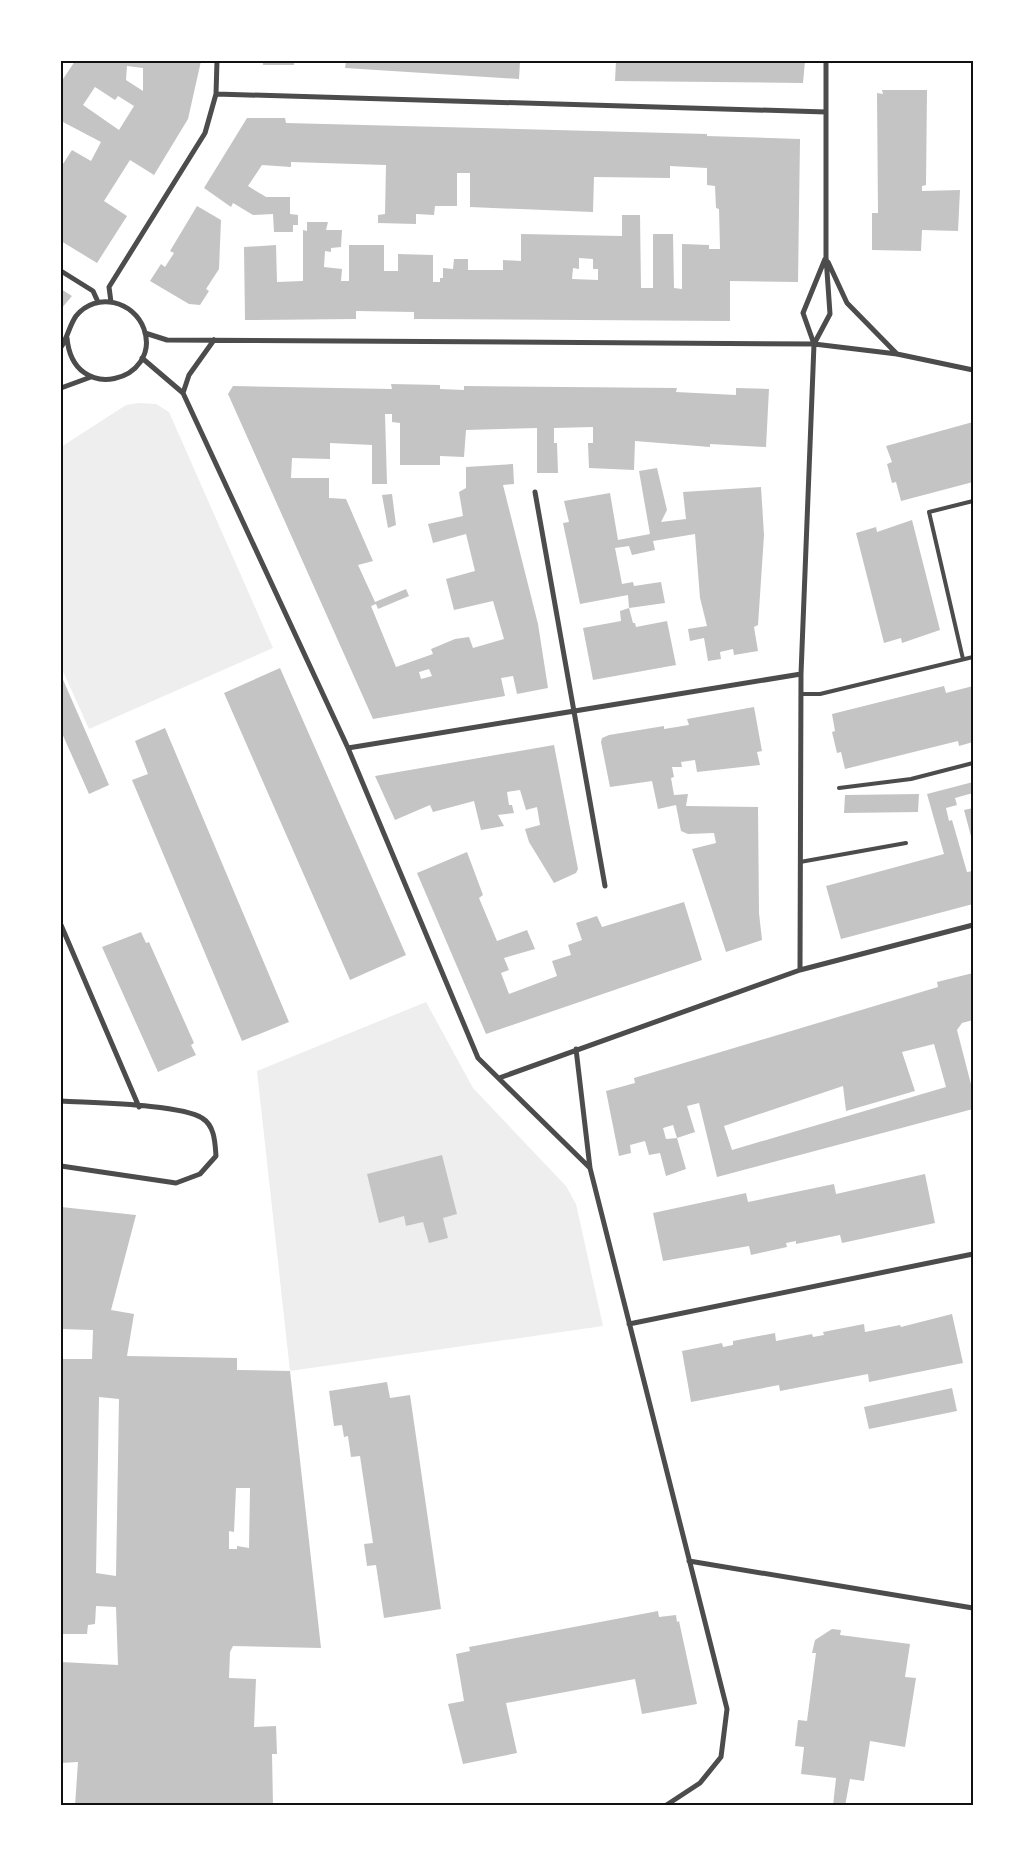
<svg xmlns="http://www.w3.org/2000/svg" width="1034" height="1867" viewBox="0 0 1034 1867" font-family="'Noto Sans',sans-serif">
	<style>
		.green { fill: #eee }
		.building { fill: #c4c4c4; fill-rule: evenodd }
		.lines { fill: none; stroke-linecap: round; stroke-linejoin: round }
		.service { stroke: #4c4c4c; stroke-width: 4 }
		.minor { stroke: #4c4c4c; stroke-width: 5 }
		.neatline { fill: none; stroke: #111; stroke-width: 2 }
	</style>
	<rect width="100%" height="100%" fill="#fff"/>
	<path class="green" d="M 139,403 L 156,404 L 169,412 L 273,648 L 89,729 L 61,667 L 61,447 L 126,405 Z
		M 426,1002 L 473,1088 L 566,1186 L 576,1204 L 603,1326 L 290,1371 L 257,1071 Z"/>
	<path class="building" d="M 75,61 L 99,63 L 99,61 L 201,61 L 188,119 L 154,175 L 130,160 L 104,201 L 127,216 L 97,263 L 61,241 L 61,167 L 72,150 L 91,161 L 101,142 L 61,121 L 61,82 ZM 127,66 L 143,68 L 143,91 L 126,80 ZM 95,87 L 115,100 L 118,96 L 134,106 L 119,130 L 83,105 Z
		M 263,61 L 294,61 L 294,65 L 263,65 Z
		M 346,61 L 520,61 L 519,79 L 345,68 Z
		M 616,61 L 805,61 L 803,83 L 615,81 Z
		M 882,90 L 927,90 L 926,185 L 922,186 L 922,191 L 960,190 L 958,231 L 922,230 L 921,251 L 872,250 L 872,213 L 878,213 L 877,93 L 883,94 Z
		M 247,118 L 285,118 L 286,123 L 707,134 L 707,136 L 800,139 L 798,282 L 730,281 L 730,321 L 414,319 L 414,312 L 356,311 L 356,319 L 245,320 L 244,247 L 276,245 L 277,282 L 303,281 L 303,230 L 307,231 L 307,222 L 328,222 L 326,230 L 342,230 L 341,247 L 331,248 L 331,252 L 325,251 L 324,267 L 342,269 L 341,281 L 349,281 L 349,245 L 384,245 L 384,271 L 398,271 L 398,254 L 433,255 L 433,282 L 440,282 L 440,278 L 443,278 L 443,268 L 453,269 L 454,259 L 468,259 L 468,270 L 503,270 L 503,260 L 521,261 L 521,234 L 622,236 L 622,215 L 640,215 L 641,288 L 653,288 L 653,234 L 673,234 L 674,288 L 682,289 L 682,244 L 709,245 L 709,249 L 720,249 L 719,209 L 716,208 L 715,186 L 707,185 L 707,168 L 670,166 L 670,178 L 594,177 L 593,212 L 470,207 L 470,173 L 457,173 L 457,206 L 435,206 L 434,215 L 416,214 L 416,224 L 378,223 L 378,215 L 385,214 L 386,165 L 291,162 L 291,167 L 262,165 L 248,186 L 266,197 L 290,197 L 290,214 L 298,215 L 298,225 L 293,225 L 293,232 L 274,232 L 273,214 L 253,215 L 233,203 L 231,207 L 204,188 ZM 579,258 L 593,259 L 593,269 L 598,269 L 598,280 L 572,279 L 573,268 L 579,269 Z
		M 197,206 L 221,220 L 219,269 L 206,289 L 209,291 L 200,305 L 189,304 L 150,281 L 161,264 L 165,267 L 174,253 L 170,251 Z
		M 61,289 L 72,296 L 61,309 Z
		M 391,384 L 440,385 L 440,389 L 464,390 L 464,386 L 677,388 L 676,392 L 736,395 L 736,388 L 769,389 L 766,447 L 710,444 L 710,447 L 635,441 L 634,470 L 589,468 L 588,443 L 593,443 L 593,427 L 554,428 L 554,443 L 557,443 L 558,473 L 537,473 L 537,428 L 466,430 L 464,457 L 440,456 L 440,465 L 400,465 L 400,423 L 392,422 L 392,414 L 385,414 L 387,484 L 372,484 L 372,445 L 330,443 L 330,459 L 292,458 L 291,478 L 329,478 L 329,498 L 346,499 L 373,561 L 358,565 L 375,602 L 406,589 L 409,596 L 378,609 L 376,604 L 371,606 L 396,667 L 433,654 L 431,649 L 455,639 L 469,637 L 473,648 L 504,639 L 493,601 L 454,610 L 446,579 L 475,571 L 466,534 L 433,543 L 428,524 L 463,516 L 459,492 L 466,488 L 466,467 L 513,464 L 514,484 L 503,485 L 538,624 L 548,688 L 517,694 L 513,676 L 501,678 L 505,696 L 373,719 L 228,394 L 233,386 L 392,389 ZM 429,669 L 432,676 L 421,679 L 419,672 Z
		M 973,422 L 973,482 L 901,501 L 896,482 L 892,483 L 887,464 L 892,462 L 886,446 Z
		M 657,468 L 667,510 L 661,522 L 686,519 L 683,492 L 761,487 L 764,535 L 758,625 L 754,627 L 758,651 L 734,655 L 733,649 L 720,652 L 721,659 L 708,661 L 704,638 L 690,641 L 688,629 L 707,626 L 700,598 L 695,534 L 653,541 L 655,550 L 632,555 L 629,546 L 615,548 L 622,584 L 633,582 L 634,586 L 661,582 L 665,603 L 629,608 L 628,595 L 580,604 L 563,523 L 569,522 L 564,501 L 610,493 L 618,540 L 650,534 L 639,471 Z
		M 392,494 L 396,525 L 388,528 L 382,495 Z
		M 912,520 L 940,630 L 902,643 L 901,638 L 884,643 L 856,533 L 876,527 L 877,532 Z
		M 629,608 L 633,623 L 635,623 L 636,627 L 667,621 L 676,665 L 593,680 L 583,628 L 621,621 L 620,611 Z
		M 280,668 L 406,955 L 350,980 L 224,693 Z
		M 61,675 L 109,785 L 89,794 L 61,731 Z
		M 944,686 L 946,693 L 973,686 L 973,742 L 959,746 L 958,741 L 845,769 L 841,752 L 837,753 L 832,732 L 835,731 L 832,714 Z
		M 754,707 L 762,751 L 757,752 L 760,765 L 697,772 L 695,760 L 681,762 L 682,767 L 672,767 L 674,777 L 671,778 L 674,795 L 688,794 L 686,806 L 758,807 L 759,913 L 762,940 L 726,952 L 692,849 L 716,843 L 714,833 L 688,834 L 681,831 L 676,805 L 658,809 L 652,781 L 610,787 L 601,742 L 602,738 L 609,735 L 664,726 L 664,729 L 689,725 L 687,719 Z
		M 165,728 L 289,1022 L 242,1041 L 132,780 L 148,774 L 135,741 Z
		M 554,745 L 578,869 L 576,873 L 554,883 L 529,842 L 525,829 L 540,825 L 537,807 L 526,810 L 520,790 L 507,792 L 509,805 L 512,805 L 514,813 L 498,815 L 504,826 L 481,830 L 474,801 L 433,812 L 430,805 L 395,820 L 375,776 Z
		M 973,782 L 973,793 L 955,798 L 957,805 L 946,808 L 949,821 L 952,820 L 967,872 L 973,871 L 973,904 L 841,939 L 826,886 L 944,854 L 927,794 Z
		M 919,794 L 918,812 L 844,813 L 845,795 Z
		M 973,808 L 973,840 L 972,840 L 964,810 Z
		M 467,852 L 483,895 L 479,898 L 497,941 L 527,930 L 535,949 L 504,958 L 509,970 L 501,973 L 509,994 L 557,976 L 552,961 L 571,955 L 568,945 L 582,940 L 576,923 L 597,916 L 602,927 L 684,902 L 702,960 L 486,1034 L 417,873 Z
		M 141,932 L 146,943 L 149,942 L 194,1043 L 191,1045 L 196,1055 L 158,1072 L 102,947 Z
		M 973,973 L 973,1020 L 962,1023 L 957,1030 L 973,1092 L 973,1109 L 717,1177 L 699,1103 L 687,1106 L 695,1132 L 677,1138 L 673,1125 L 663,1128 L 666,1139 L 677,1138 L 686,1169 L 666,1176 L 660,1153 L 649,1155 L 645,1141 L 630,1145 L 631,1153 L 619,1156 L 606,1091 L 635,1083 L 634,1078 L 938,987 L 937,982 ZM 934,1044 L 946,1087 L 732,1150 L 724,1126 L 843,1086 L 846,1111 L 915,1091 L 902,1052 Z
		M 442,1155 L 457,1214 L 443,1218 L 448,1238 L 429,1243 L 423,1222 L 406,1226 L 404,1216 L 379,1223 L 367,1174 Z
		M 925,1174 L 935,1223 L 842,1243 L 840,1235 L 796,1244 L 796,1241 L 786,1243 L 787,1247 L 751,1255 L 749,1246 L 663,1261 L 653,1213 L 746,1193 L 748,1202 L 834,1184 L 836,1194 Z
		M 61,1207 L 136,1215 L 111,1310 L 134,1314 L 127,1356 L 237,1358 L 237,1370 L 290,1371 L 321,1648 L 233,1646 L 230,1652 L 229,1678 L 256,1679 L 254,1727 L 276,1726 L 277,1754 L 272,1754 L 273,1806 L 75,1806 L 78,1762 L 61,1763 L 61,1662 L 118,1665 L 116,1607 L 96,1606 L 95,1624 L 88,1625 L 87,1634 L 61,1634 L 61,1359 L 92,1359 L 93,1330 L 61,1329 ZM 99,1397 L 119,1399 L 116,1576 L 96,1573 ZM 236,1488 L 250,1488 L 249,1548 L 237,1546 L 237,1549 L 229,1549 L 229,1531 L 234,1532 Z
		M 952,1314 L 963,1363 L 869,1382 L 868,1374 L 780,1391 L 779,1385 L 691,1402 L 682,1351 L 722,1343 L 723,1347 L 733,1345 L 733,1341 L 775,1333 L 776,1341 L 812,1334 L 813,1337 L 824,1335 L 823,1332 L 864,1324 L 865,1332 L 900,1325 L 901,1327 Z
		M 387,1382 L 390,1398 L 410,1395 L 441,1609 L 384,1618 L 376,1565 L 367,1566 L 364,1544 L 373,1543 L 360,1456 L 351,1457 L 348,1436 L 344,1437 L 342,1425 L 334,1426 L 329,1391 Z
		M 952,1388 L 957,1411 L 869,1429 L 864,1407 Z
		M 658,1611 L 659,1617 L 676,1615 L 677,1622 L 679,1621 L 697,1704 L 642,1714 L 635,1679 L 506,1703 L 517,1753 L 463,1764 L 448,1704 L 464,1701 L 456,1654 L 470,1651 L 469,1647 Z
		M 832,1629 L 841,1630 L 840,1635 L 910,1644 L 905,1677 L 916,1678 L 905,1747 L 870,1741 L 864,1781 L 850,1779 L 845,1806 L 833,1806 L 836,1778 L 801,1774 L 804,1747 L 795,1746 L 798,1720 L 807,1721 L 816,1653 L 812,1653 L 815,1640 Z"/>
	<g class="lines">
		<path class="service" d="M 963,659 L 929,512 L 973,501
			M 801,694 L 820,694 L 973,657
			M 839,788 L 911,779 L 973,763
			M 800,862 L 906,843"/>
		<path class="minor" d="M 216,94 L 826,112
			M 828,262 L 847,303 L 897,354
			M 61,271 L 93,291 L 98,302
			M 111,302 L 109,287 L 205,133 L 216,94 L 217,61
			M 145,333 L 167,340 L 814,344 L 897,354 L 973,370
			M 814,344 L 803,313 L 825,259
			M 61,347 C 68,337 69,326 76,316 C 96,291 134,301 144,329 C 162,381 73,406 67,338
			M 142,358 L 183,393 L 348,748 L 478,1058 L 590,1168
			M 61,388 L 91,377
			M 183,393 L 189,375 L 214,340
			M 535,492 L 605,886
			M 348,748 L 801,674
			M 61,925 L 139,1107
			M 800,970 L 801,674 L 814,344 L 830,314 L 826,257 L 826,61
			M 576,1049 L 590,1168 L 727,1709 L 721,1757 L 700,1783 L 665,1806
			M 499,1078 L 800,970 L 973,925
			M 61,1101 C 91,1103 181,1104 202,1118 C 215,1126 215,1143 216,1156 L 200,1174 L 176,1183 L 61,1166
			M 629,1324 L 973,1254
			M 689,1561 L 973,1608"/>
	</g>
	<rect width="1034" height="1867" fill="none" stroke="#ffffff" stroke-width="125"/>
	<rect x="62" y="62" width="910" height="1742" class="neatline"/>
</svg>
